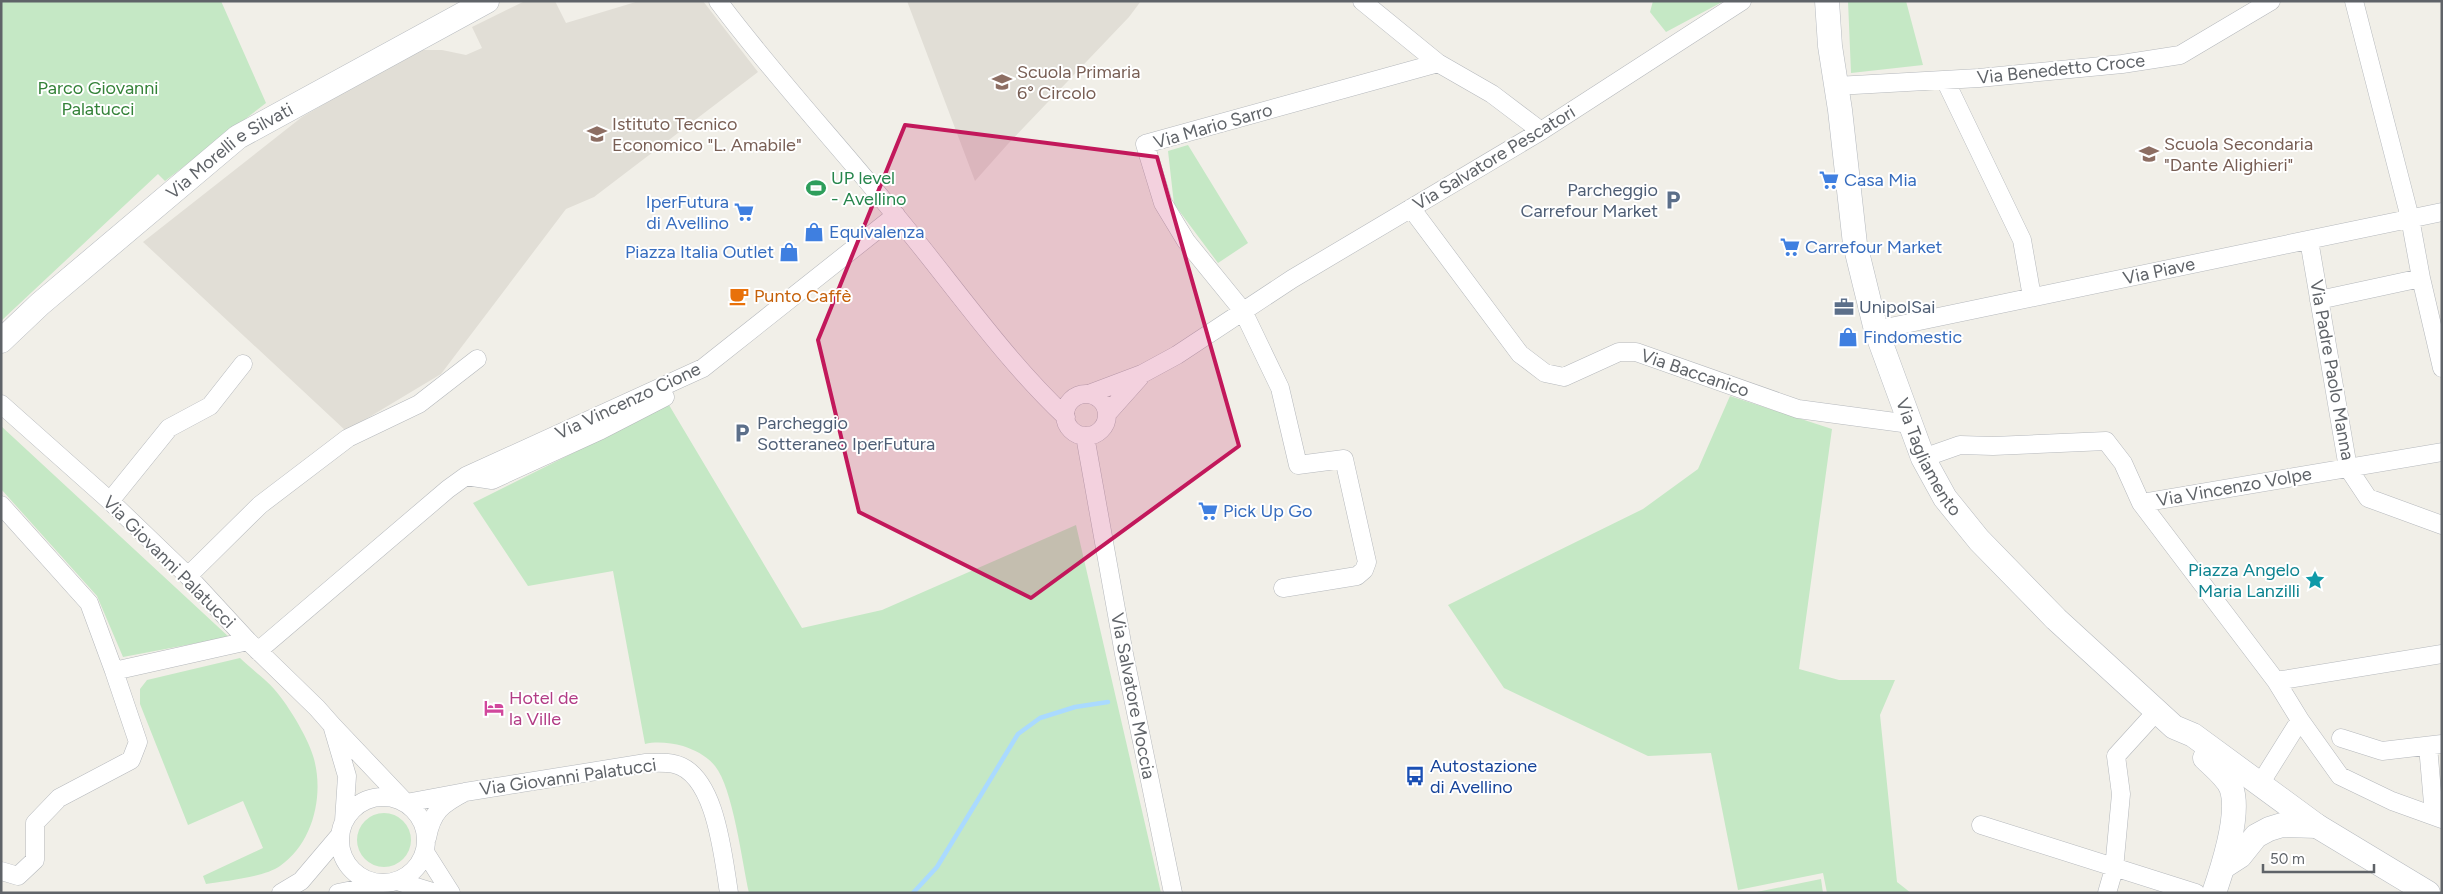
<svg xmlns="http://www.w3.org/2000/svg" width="2443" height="894" viewBox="0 0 2443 894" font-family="Figtree,sans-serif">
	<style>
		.education { fill: #e1ded6 }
		.green { fill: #c5e8c5 }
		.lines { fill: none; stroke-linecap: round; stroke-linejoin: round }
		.stream { stroke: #aadaff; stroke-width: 4.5 }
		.street-casing { stroke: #b5b8bc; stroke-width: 19 }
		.secondary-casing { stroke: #b6babf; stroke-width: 25 }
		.street { stroke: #fff; stroke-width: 18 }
		.secondary { stroke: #fff; stroke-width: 24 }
		.marked { fill: #c2185b; fill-opacity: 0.2; stroke: #c2185b; stroke-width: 4; stroke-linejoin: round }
		.labels { text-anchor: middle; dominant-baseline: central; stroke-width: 4; stroke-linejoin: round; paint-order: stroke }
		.street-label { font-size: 18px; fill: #5f6368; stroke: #fff }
		.education-label { font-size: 18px; fill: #785e54; stroke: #fff; text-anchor: start }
		.park-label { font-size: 18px; fill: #348238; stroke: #fff }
		.leisure-label { font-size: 18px; fill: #27864d; stroke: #fff; text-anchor: start }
		.shop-label { font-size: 18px; fill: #366cbe; stroke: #fff; text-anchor: start }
		.service-label { font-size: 18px; fill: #4e5e75; stroke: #fff; text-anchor: start }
		.food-label { font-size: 18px; fill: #c56008; stroke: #fff; text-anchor: start }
		.culture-label { font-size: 18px; fill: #0d838f; stroke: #fff; text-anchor: end }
		.hotel-label { font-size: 18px; fill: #b23c85; stroke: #fff; text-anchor: start }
		.transit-label { font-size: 18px; fill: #164399; stroke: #fff; text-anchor: start }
	</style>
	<rect width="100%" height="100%" fill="#f1efe8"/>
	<path class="education" d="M 525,1 L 555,1 L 566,23 L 639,1 L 703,1 L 758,72 L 594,197 L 566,209 L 441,374 L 346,431 L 143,242 L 302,117 L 417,50 L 442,50 L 466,55 L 482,48 L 472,27 Z
		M 907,1 L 1141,1 L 1129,17 L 1007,145 L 975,181 Z"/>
	<path class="green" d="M 1,1 L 221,1 L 266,103 L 165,181 L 158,174 L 1,321 Z
		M 1653,1 L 1724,1 L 1666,32 L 1650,12 Z
		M 1848,1 L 1906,1 L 1923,65 L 1851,73 Z
		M 1188,145 L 1248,243 L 1218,263 L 1174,204 L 1168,151 Z
		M 1730,396 L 1832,429 L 1799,669 L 1839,680 L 1895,680 L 1880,715 L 1897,882 L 1911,893 L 1827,893 L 1823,873 L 1738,890 L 1711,753 L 1648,756 L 1504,688 L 1448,605 L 1643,509 L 1698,469 Z
		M 669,405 L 802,628 L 882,610 L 1076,525 L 1161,893 L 749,893 C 742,862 733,788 715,766 C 707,756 695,750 683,746 C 671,743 657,741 645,744 L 613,571 L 528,586 L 473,503 Z
		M 1,426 L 229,637 L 123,657 L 97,596 L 1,489 Z
		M 240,658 C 252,670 269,681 279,695 C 291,710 309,740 314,759 C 324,796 313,843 280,866 C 265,877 225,881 206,884 L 203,876 L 263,848 L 243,801 L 188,825 L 140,704 L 140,689 L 147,680 Z
		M357 840a27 27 0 1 1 54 0a27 27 0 1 1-54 0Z
		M 1821,879 L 1823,893 L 1752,893 Z"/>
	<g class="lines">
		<path class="stream" d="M 913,893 L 937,867 L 1018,734 L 1040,718 L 1075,707 L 1108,702"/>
		<defs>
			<path id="street" d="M 718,1 C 774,76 838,144 897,217 C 952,283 1004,359 1066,417
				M 1362,1 L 1438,63 L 1492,94 L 1541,131
				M 1945,80 L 2022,240 L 2032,297
				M 1836,86 L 1979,78 L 2122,64 L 2180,55 L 2271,1
				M 1411,208 L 1520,354 L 1545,373 L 1564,377 L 1619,352 L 1636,352 L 1798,409 L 1910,424
				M 2309,240 L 2348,468 L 2368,498 L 2442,525
				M 2421,278 L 2442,368
				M 2319,300 L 2421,278 L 2410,218 L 2354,1
				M 1876,330 L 2442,212
				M 1089,394 L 1142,374 L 1177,355 L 1292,279 L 1541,131 L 1742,1
				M1065 415a21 21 0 1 1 42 0a21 21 0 1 1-42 0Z
				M 1,404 L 110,501 L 188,576 L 248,641 L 317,708 L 332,725
				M 1107,414 L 1140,377
				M 1085,436 L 1124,654 L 1173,893
				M 1923,458 L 1960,445 L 1993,446 L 2106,441 L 2123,463 L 2141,503 L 2442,452
				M 466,476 L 492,480 L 601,430 L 665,397
				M 110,501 L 169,428 L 210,406 L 243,364
				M 2141,503 L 2276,681 L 2300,720 L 2260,784
				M 1,505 L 89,603 L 114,671 L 248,641
				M 188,576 L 260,505 L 348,438 L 419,404 L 477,359
				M 1283,588 L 1357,576 L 1364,570 L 1367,562 L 1344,459 L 1298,465 L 1280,388 L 1243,311 L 1186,241 L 1163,203 L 1145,144 L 1438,63
				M 258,651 L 448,489 L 466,476 L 703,368 L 896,215
				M 2276,681 L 2442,654
				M 2300,720 L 2340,776 L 2392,801 L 2442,819
				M 2341,738 L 2382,751 L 2442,744
				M 2428,746 L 2434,815
				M 465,792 L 646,763 C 655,763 665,762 674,764 C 716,773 723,857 729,893
				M340 840a43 43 0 1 1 86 0a43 43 0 1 1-86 0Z
				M 344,821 L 347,776 L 332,725 L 406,803 L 465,792 C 442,804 432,811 427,838
				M 1981,825 L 2196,893
				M 425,852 L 451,893
				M 1,871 L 18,876 L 35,860 L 35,823 L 59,798 L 131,760 L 138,742 L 114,671
				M 397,881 L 436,893
				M 281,893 L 301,881 L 340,835
				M 338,893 L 382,884
				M 2107,893 L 2114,869 L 2121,794 L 2116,756 L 2156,712"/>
			<g id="secondary">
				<path id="s1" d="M 1827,1 L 1830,46 L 1840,110 L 1855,244 L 1876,330 L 1923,458 L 1945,498 L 1979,540 L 2056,619 L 2174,727 L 2193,735 L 2317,826 L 2428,893"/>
				<path id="s2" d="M 1,341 L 40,304 L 238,137 L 487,1"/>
				<path d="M 2205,758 C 2214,767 2226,776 2231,787 C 2241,813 2223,867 2214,893"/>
				<path d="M 2223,867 L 2240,856 L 2256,836 L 2269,829 L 2282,825 L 2317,826"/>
			</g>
		</defs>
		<use href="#street" class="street-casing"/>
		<use href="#secondary" class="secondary-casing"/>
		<use href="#street" class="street"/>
		<use href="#secondary" class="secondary"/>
	</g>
	<path class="marked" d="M 905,125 L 1157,157 L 1239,446 L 1031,598 L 859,512 L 818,340 Z"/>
	<defs>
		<symbol id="school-bare" viewBox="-9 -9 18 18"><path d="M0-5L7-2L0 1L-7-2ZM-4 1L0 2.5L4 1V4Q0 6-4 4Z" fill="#8d6e63" stroke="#fff" stroke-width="2.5" paint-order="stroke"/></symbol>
		<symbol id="supermarket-bare" viewBox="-9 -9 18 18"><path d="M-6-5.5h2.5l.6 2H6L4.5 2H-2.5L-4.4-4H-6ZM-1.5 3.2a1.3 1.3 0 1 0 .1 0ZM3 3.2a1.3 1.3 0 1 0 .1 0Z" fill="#3f7fe0" stroke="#fff" stroke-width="2.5" paint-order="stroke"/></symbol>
		<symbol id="stadium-bare" viewBox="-9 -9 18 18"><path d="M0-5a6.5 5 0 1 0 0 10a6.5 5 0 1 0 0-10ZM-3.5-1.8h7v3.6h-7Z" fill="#2e9e5b" stroke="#fff" stroke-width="2.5" paint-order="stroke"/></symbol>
		<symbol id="parking-bare" viewBox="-9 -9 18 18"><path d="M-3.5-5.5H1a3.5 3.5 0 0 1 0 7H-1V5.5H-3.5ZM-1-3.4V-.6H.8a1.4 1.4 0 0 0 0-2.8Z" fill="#5c6f8a" stroke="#fff" stroke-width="2.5" paint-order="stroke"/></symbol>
		<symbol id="shop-bare" viewBox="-9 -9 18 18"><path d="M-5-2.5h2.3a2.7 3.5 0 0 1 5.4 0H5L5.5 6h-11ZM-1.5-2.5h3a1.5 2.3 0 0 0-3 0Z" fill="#3f7fe0" stroke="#fff" stroke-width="2.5" paint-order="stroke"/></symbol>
		<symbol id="cafe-bare" viewBox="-9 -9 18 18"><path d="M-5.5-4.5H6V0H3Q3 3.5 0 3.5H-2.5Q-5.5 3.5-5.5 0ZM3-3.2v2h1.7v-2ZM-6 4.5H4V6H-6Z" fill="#e8710a" stroke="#fff" stroke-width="2.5" paint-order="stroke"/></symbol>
		<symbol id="office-bare" viewBox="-9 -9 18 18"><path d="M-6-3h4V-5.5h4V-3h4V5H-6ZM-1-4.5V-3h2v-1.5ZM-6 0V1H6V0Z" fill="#5c6f8a" stroke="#fff" stroke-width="2.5" paint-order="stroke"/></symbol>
		<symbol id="sight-bare" viewBox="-9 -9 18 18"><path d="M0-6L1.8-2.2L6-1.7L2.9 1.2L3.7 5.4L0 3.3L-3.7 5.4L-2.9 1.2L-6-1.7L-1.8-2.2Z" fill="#0f9aa8" stroke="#fff" stroke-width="2.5" paint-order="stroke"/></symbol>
		<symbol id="hotel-bare" viewBox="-9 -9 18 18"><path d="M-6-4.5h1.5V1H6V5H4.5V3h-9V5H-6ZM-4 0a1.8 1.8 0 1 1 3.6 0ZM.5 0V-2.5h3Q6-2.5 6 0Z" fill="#d1479c" stroke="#fff" stroke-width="2.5" paint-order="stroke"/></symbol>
		<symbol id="bus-bare" viewBox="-9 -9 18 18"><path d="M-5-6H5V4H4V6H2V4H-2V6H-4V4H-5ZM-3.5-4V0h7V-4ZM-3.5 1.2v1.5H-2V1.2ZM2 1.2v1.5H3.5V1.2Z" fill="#1a4fb4" stroke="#fff" stroke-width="2.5" paint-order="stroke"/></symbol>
	</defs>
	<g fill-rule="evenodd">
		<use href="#school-bare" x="988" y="68" width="28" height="28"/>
		<use href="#school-bare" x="583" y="120" width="28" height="28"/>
		<use href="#school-bare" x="2135" y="140" width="28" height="28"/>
		<use href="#supermarket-bare" x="1815" y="166" width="28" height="28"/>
		<use href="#stadium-bare" x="802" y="174" width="28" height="28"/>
		<use href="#parking-bare" x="1659" y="186" width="28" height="28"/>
		<use href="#supermarket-bare" x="730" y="198" width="28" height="28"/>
		<use href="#shop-bare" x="800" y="218" width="28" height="28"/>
		<use href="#supermarket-bare" x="1776" y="233" width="28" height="28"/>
		<use href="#shop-bare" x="775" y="238" width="28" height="28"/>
		<use href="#cafe-bare" x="725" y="282" width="28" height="28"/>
		<use href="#office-bare" x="1830" y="293" width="28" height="28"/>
		<use href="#shop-bare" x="1834" y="323" width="28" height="28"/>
		<use href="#parking-bare" x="728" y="419" width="28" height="28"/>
		<use href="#supermarket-bare" x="1194" y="497" width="28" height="28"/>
		<use href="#sight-bare" x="2301" y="566" width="28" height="28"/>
		<use href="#hotel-bare" x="480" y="694" width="28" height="28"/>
		<use href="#bus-bare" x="1401" y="762" width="28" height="28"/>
	</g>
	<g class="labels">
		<g class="street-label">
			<text transform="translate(2061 69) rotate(-6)">Via Benedetto Croce</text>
			<text transform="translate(1213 126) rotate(-16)">Via Mario Sarro</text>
			<text stroke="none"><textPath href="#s2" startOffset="298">Via Morelli e Silvati</textPath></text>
			<text transform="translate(1494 158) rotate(-31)">Via Salvatore Pescatori</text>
			<text transform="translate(2159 271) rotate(-12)">Via Piave</text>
			<text transform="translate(2332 370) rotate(80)">Via Padre Paolo Manna</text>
			<text transform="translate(1695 373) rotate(19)">Via Baccanico</text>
			<text transform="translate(628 401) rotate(-25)">Via Vincenzo Cione</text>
			<text stroke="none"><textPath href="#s1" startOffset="471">Via Tagliamento</textPath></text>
			<text transform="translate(2234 487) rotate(-10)">Via Vincenzo Volpe</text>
			<text transform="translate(169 562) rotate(45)">Via Giovanni Palatucci</text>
			<text transform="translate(1133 696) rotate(79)">Via Salvatore Moccia</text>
			<text transform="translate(568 777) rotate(-8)">Via Giovanni Palatucci</text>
		</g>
		<g class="education-label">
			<text x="1017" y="72">Scuola Primaria<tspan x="1017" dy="21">6° Circolo</tspan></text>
			<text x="612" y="124">Istituto Tecnico<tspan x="612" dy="21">Economico "L. Amabile"</tspan></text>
			<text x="2164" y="144">Scuola Secondaria<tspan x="2164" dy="21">"Dante Alighieri"</tspan></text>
		</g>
		<g class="park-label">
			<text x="98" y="88">Parco Giovanni<tspan x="98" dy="21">Palatucci</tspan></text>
		</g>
		<g class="leisure-label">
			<text x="831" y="178">UP level<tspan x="831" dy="21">- Avellino</tspan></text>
		</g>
		<g class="shop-label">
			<text x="1844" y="180">Casa Mia</text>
			<text x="729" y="202" text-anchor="end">IperFutura<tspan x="729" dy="21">di Avellino</tspan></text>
			<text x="829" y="232">Equivalenza</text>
			<text x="1805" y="247">Carrefour Market</text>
			<text x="774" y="252" text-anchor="end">Piazza Italia Outlet</text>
			<text x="1863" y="337">Findomestic</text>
			<text x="1223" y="511">Pick Up Go</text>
		</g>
		<g class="service-label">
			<text x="1658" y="190" text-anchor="end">Parcheggio<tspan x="1658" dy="21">Carrefour Market</tspan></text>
			<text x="1859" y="307">UnipolSai</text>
			<text x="757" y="423">Parcheggio<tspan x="757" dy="21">Sotteraneo IperFutura</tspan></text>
		</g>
		<g class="food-label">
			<text x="754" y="296">Punto Caffè</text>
		</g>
		<g class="culture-label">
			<text x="2300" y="570">Piazza Angelo<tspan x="2300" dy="21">Maria Lanzilli</tspan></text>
		</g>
		<g class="hotel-label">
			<text x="509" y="698">Hotel de<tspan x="509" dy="21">la Ville</tspan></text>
		</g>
		<g class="transit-label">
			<text x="1430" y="766">Autostazione<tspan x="1430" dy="21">di Avellino</tspan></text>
		</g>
	</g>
	<rect width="2443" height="894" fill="none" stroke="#5f6368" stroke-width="5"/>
	<path d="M2263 864v8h111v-8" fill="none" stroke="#5f6368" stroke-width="2.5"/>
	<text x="2270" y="864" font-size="15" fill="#5f6368" stroke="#ffffff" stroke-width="4" paint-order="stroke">50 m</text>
</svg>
